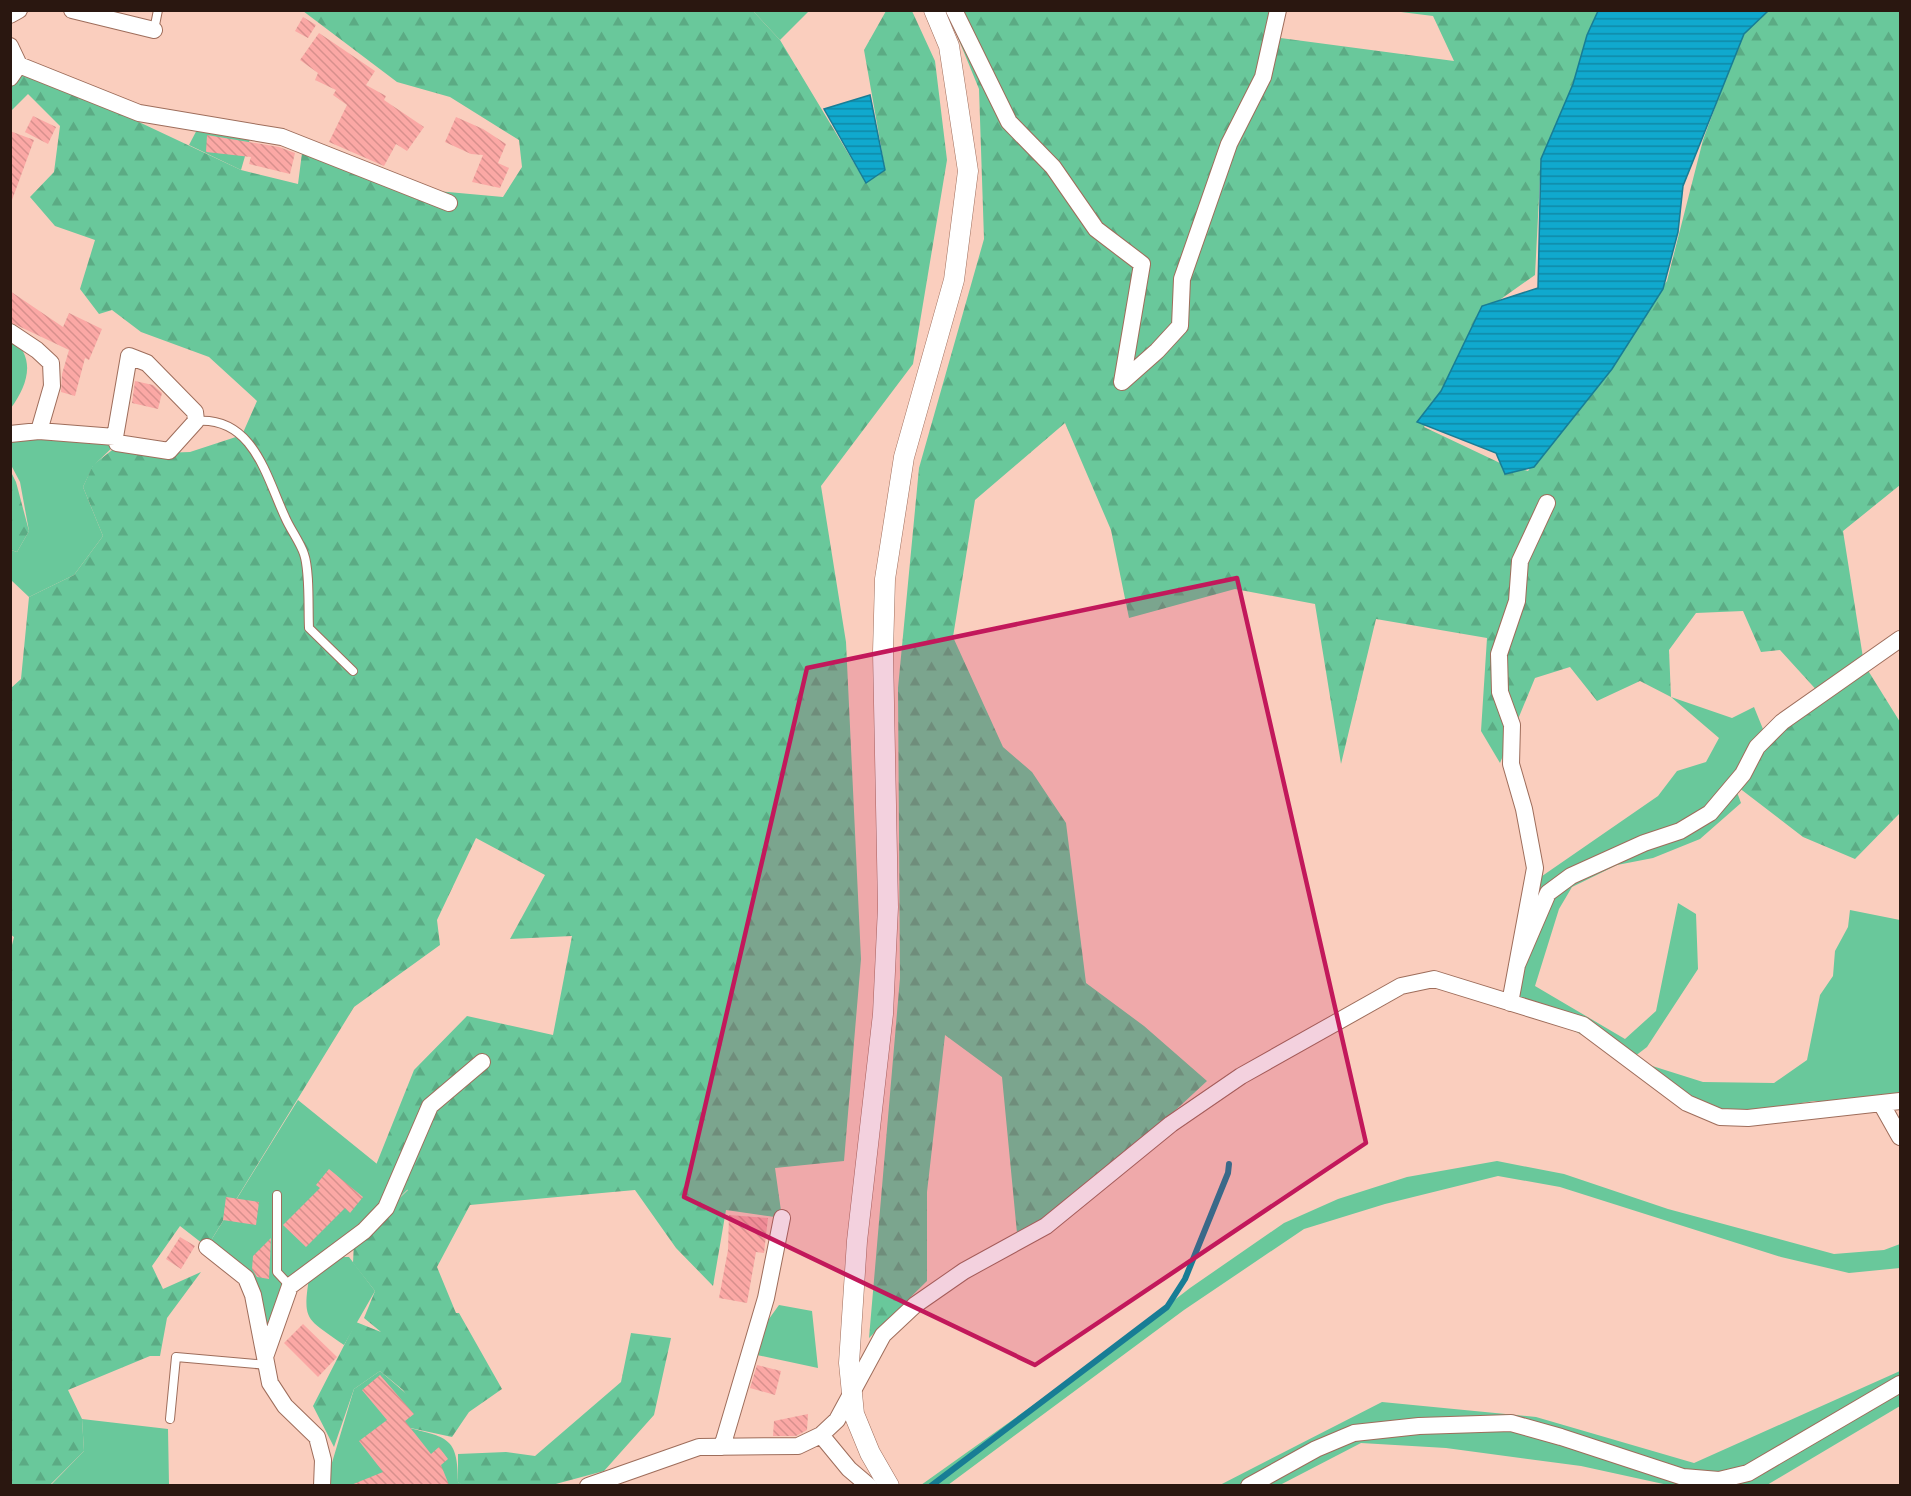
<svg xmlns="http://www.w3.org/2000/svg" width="1911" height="1496" viewBox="0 0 1911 1496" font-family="'Noto Sans',sans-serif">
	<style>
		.grass { fill: #69c89b }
		.forest { fill: url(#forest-firs) }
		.water { fill: url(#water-rules); stroke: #187d95; stroke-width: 1.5 }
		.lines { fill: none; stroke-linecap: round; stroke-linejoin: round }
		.stream { stroke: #187d95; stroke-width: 6 }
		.building { fill: url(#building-back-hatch) }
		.service-casing { stroke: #9e6d5b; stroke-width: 10 }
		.minor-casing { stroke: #9e6d5b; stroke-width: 18 }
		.tertiary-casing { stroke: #9e6d5b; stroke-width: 21 }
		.service { stroke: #fff; stroke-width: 8 }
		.minor { stroke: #fff; stroke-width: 16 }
		.tertiary { stroke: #fff; stroke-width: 20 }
		.marked { fill: #c2185b; fill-opacity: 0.2; stroke: #c2185b; stroke-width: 4.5; stroke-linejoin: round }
	</style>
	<defs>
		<pattern id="forest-firs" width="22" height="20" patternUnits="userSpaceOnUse" patternTransform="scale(1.5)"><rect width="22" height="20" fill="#69c89b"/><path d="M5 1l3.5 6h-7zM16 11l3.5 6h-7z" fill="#5bab84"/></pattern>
		<pattern id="water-rules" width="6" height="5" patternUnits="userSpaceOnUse" patternTransform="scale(1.5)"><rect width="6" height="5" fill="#10a9ce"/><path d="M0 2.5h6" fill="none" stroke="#0f89a6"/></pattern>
		<pattern id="building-back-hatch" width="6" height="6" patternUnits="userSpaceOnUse" patternTransform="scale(1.5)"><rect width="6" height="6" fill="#fba8a5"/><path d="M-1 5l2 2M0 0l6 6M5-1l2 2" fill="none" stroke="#d7908d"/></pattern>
	</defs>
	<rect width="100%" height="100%" fill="#facebe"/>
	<path class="grass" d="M 753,11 L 809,11 L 780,40 Z
		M 200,124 L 252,132 L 241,170 L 189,145 Z
		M 10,337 C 37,357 28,385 11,408 Z
		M 39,431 L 117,443 L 93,466 L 83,487 L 103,536 L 74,575 L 29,597 L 11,580 L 11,550 L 17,552 L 29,531 L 20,482 L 11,465 L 10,438 Z
		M 1671,697 L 1732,718 L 1754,707 L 1765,734 L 1734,784 L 1741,803 L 1700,839 L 1653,858 L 1617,865 L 1572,887 L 1559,909 L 1535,986 L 1625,1039 L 1656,1011 L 1678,903 L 1696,914 L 1698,969 L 1647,1047 L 1630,1060 L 1511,998 L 1532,883 L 1658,796 L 1677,771 L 1706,762 L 1719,738 Z
		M 1850,910 L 1900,920 L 1900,1098 L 1851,1103 L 1814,1101 L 1738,1113 L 1688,1100 L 1646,1064 L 1703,1082 L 1774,1083 L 1807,1060 L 1820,995 L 1833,976 L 1835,951 L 1848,927 Z
		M 298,1100 L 408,1189 L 340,1257 L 349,1257 L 375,1291 L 344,1345 C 305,1317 302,1322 310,1272 L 290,1286 L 261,1335 L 250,1287 L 207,1247 Z
		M 1497,1161 L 1564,1174 L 1668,1209 L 1834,1254 L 1884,1250 L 1900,1244 L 1900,1268 L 1849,1273 L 1781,1257 L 1560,1187 L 1498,1176 L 1385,1204 L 1304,1229 L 1184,1310 L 948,1485 L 921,1485 L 1098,1359 L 1190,1288 L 1284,1223 L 1338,1199 L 1407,1177 Z
		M 779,1305 L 812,1311 L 818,1368 L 752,1354 L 761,1330 Z
		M 380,1371 L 424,1409 L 406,1427 C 447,1438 458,1436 458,1482 L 463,1485 L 325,1486 L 354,1389 Z
		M 1900,1371 L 1900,1406 L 1767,1485 L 1668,1485 L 1581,1466 L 1446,1448 L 1361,1443 L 1280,1485 L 1218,1486 L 1382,1402 L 1536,1417 L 1694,1463 Z
		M 82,1419 L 168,1429 L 169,1485 L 50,1486 L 84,1451 Z"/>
	<path class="forest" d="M 303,11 L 753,11 L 780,40 L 866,183 L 885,169 L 864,50 L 886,11 L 912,11 L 935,61 L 947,160 L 913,364 L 821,486 L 846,642 L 861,959 L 844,1161 L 775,1168 L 782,1218 L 726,1210 L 713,1286 L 676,1248 L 635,1190 L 470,1205 L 437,1267 L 456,1313 L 459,1313 L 502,1389 L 469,1412 L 452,1437 L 406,1427 L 417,1410 L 403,1390 L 380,1371 L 354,1389 L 334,1447 L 313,1406 L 356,1322 L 381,1332 L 364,1318 L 375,1291 L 353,1263 L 354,1242 L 408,1190 L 376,1165 L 414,1070 L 467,1016 L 553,1035 L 572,936 L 510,939 L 545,875 L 476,838 L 437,920 L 440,945 L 354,1007 L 207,1247 L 180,1226 L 152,1266 L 163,1289 L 201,1272 L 167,1318 L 160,1356 L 150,1356 L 68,1390 L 82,1419 L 84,1451 L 50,1485 L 11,1485 L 10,953 L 14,937 L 10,934 L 11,688 L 21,679 L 29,597 L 74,575 L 103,536 L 83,487 L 93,465 L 130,436 L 161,453 L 190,452 L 242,435 L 257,401 L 209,357 L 141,332 L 112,310 L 99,314 L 80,289 L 95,240 L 55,226 L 30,197 L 54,172 L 60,126 L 28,94 L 11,111 L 11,87 L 17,74 L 73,91 L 241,170 L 298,184 L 303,145 L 404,188 L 503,197 L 522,167 L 519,140 L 450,97 L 397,82 Z
		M 947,11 L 1280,11 L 1273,37 L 1454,61 L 1433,16 L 1393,11 L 1601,11 L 1571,91 L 1541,159 L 1535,275 L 1477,316 L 1424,427 L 1500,463 L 1528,471 L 1667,281 L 1703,140 L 1746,24 L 1761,11 L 1900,11 L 1900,485 L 1843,531 L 1864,664 L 1900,722 L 1900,813 L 1855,859 L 1803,837 L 1734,784 L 1757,747 L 1821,695 L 1780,650 L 1761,652 L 1743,611 L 1696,613 L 1669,650 L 1671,697 L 1640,681 L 1597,701 L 1570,667 L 1535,678 L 1500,763 L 1481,731 L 1487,638 L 1376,619 L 1341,764 L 1315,604 L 1235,589 L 1129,618 L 1111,530 L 1065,423 L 975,500 L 953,637 L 1003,747 L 1032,772 L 1066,823 L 1086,983 L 1144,1026 L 1207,1081 L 1085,1194 L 1017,1233 L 1002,1077 L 945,1035 L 927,1192 L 927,1281 L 869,1338 L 900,978 L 898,688 L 919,468 L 984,239 L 979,89 Z
		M 11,472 L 16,482 L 29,531 L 17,552 L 11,550 Z
		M 631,1333 L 671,1338 L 654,1415 L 604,1471 L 552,1485 L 463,1486 L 458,1482 L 458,1454 L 506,1452 L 535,1456 L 621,1382 Z"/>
	<path class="water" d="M 1598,11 L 1768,11 L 1744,34 L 1683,186 L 1678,232 L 1663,289 L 1612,369 L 1534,467 L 1505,474 L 1496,453 L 1417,422 L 1441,391 L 1482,306 L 1538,288 L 1541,159 L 1573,84 L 1587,35 Z
		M 870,95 L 885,170 L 866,183 L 824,109 Z"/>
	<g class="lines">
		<path class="stream" d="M 931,1486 L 1167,1307 L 1185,1279 L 1228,1173 L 1229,1164"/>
	</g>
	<path class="building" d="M 303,17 L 316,25 L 308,38 L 295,31 Z
		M 319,33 L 375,71 L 366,85 L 386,96 L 384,100 L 424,127 L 407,151 L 396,144 L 384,166 L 329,142 L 347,105 L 333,95 L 336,90 L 315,80 L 318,73 L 300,60 Z
		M 33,116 L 56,127 L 48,144 L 25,132 Z
		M 456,117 L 483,129 L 506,144 L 498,163 L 509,168 L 500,188 L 472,182 L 483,155 L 471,154 L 445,142 Z
		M 10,131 L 34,140 L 12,200 L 10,200 Z
		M 207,135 L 279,147 L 295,153 L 290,174 L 249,164 L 251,157 L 206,152 Z
		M 10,291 L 63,327 L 69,313 L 102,329 L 89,360 L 85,358 L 75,396 L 61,392 L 62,374 L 69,350 L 10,322 Z
		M 135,381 L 153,385 L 162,393 L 158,409 L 132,403 Z
		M 329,1169 L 363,1197 L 350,1213 L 345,1208 L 306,1247 L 283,1225 L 320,1188 L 316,1185 Z
		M 226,1197 L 259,1202 L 256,1225 L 223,1220 Z
		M 729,1215 L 768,1218 L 764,1253 L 756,1252 L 747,1303 L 719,1298 L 728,1250 Z
		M 180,1237 L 195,1246 L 181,1269 L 166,1259 Z
		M 271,1238 L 269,1279 L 257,1277 L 252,1269 L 253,1256 Z
		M 303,1324 L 337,1357 L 318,1377 L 284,1343 Z
		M 757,1365 L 781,1371 L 775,1395 L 750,1388 Z
		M 380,1375 L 414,1414 L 405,1421 L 431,1454 L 439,1447 L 448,1459 L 441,1465 L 449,1485 L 351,1485 L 383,1472 L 359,1441 L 387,1420 L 362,1390 Z
		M 808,1414 L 807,1430 L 796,1436 L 773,1436 L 774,1421 Z"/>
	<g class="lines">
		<defs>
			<path id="service" d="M 154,30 L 158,10
				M 196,421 C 253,416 266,476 285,517 C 290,529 300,542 304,554 C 310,571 308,609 309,628 L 353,671
				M 277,1195 L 277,1272 L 290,1286
				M 170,1419 L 176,1357 L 267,1365"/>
			<path id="minor" d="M 72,10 L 154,30
				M 954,10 L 1009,122 L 1053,167 L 1096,229 L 1142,264 L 1122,382
				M 10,15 L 19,10
				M 10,46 L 19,65 L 139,113 L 282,137 L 449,203
				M 10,78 L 19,65
				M 10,332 L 37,350 L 51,363 L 52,386 L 39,431
				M 1122,382 L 1157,351 L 1180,326 L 1182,279 L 1229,144 L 1263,77 L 1278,10
				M 10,434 L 39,431 L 115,437 L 117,443 L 169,451 L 196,421 L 195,412 L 147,363 L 129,356 L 115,437
				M 1517,965 L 1548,893 L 1571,876 L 1644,843 L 1680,831 L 1710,813 L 1743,774 L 1757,747 L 1782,722 L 1900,639
				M 1510,1003 L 1535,868 L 1524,809 L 1511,764 L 1512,725 L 1500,692 L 1499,654 L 1517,601 L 1520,561 L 1547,503
				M 1882,1105 L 1900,1137
				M 207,1247 L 246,1278 L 253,1295 L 270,1383 L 285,1406 L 317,1437 L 323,1460 L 322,1486
				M 265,1357 L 290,1286 L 364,1231 L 386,1208 L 430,1106 L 482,1062
				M 821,1435 L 849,1469 L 869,1486
				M 722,1447 L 766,1298 L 782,1218
				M 588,1486 L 699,1447 L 798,1446 L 821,1435 L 837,1420 L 883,1335 L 915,1305 L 964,1271 L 1046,1226 L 1171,1124 L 1241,1076 L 1401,986 L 1434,979 L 1583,1025 L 1687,1103 L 1720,1117 L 1748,1118 L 1900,1101
				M 1249,1486 L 1316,1449 L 1354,1433 L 1419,1426 L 1511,1423 L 1561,1437 L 1683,1477 L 1719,1480 L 1748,1473 L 1900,1384"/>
			<path id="tertiary" d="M 889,1486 L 870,1453 L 854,1414 L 849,1363 L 857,1241 L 883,1014 L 888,907 L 883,652 L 885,579 L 904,457 L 954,280 L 968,171 L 949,46 L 934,10"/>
		</defs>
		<use href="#service" class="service-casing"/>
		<use href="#minor" class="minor-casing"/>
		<use href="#tertiary" class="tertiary-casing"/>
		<use href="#service" class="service"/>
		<use href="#minor" class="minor"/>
		<use href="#tertiary" class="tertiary"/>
	</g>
	<path class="marked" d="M 1237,578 L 1366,1143 L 1035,1365 L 684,1197 L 807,668 Z"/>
	<rect width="1911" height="1496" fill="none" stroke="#2a1710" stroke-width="24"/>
</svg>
